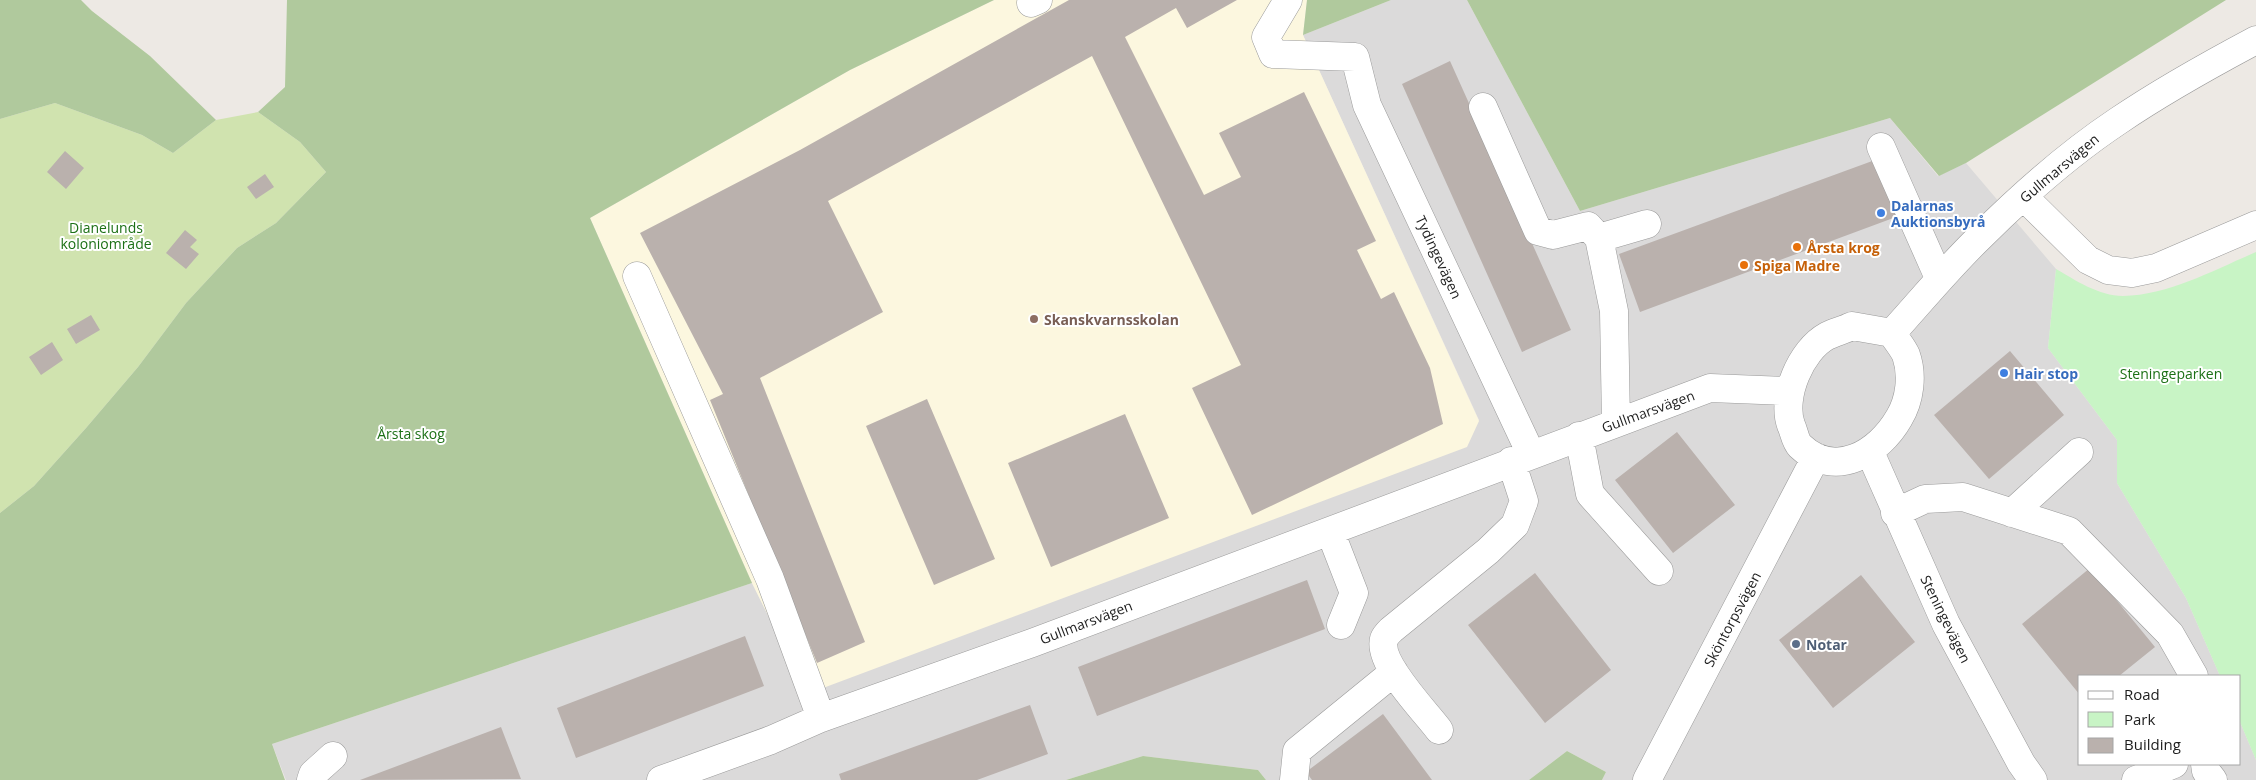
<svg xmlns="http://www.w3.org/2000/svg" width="2256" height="780" viewBox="0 0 2256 780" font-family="'Open Sans',sans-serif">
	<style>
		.residential { fill: #dbdada }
		.education { fill: #fcf7df }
		.grass { fill: #d0e3af }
		.forest { fill: #b0c99d }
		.park { fill: #c8f4c5 }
		.building { fill: #bab1ad }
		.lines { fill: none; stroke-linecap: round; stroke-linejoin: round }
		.minor-casing { stroke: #9a9a9a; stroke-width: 29 }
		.minor { stroke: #fff; stroke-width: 28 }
		.shop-dot { fill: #3f7fe0; stroke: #fff; stroke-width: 2 }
		.food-dot { fill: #e8710a; stroke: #fff; stroke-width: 2 }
		.education-dot { fill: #8d6e63; stroke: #fff; stroke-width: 2 }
		.service-dot { fill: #5c6f8a; stroke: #fff; stroke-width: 2 }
		.labels { text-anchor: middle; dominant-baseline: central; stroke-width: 4; stroke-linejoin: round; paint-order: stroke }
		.street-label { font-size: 14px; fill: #1d1d1d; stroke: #fff }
		.shop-label { font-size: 14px; font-weight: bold; fill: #366cbe; stroke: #fff; text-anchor: start }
		.park-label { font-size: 14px; fill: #1c7016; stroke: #fff }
		.food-label { font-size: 14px; font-weight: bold; fill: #c56008; stroke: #fff; text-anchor: start }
		.education-label { font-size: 14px; font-weight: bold; fill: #785e54; stroke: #fff; text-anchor: start }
		.service-label { font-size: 14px; font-weight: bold; fill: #4e5e75; stroke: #fff; text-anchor: start }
	</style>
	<rect width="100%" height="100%" fill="#ede9e4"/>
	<path class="residential" d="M 1391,0 L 1467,0 L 1580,211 L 1890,118 L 1938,176 L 1966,163 L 2056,269 L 2048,348 L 2117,440 L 2117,483 L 2186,598 L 2220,676 L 2080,676 L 2080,764 L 2240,764 L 2240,722 L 2256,760 L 2256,780 L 1602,780 L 1606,772 L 1567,751 L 1529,780 L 1266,780 L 1258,770 L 1143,756 L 1066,780 L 286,780 L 272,744 L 752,583 L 807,693 L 1479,420 L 1303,35 Z"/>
	<path class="education" d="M 994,0 L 1307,0 L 1303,35 L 1479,421 L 1467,447 L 807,694 L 752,583 L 590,218 L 850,70 Z"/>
	<path class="grass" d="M 55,103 L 142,135 L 173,153 L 216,120 L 258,112 L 300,142 L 326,172 L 276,223 L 237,248 L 186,303 L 138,367 L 86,428 L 34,486 L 0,513 L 0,119 Z"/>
	<path class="forest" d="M 0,0 L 81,0 L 92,11 L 150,56 L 216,120 L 173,153 L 142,135 L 55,103 L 0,119 Z
		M 287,0 L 994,0 L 850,70 L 590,218 L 752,583 L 272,744 L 285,780 L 0,780 L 0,513 L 34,486 L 86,428 L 138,367 L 186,303 L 237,248 L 276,223 L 326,172 L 300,142 L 258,112 L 285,87 Z
		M 1307,0 L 1391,0 L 1303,35 Z
		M 1467,0 L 2226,0 L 1966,163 L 1939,176 L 1890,118 L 1580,211 Z
		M 1567,751 L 1606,772 L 1602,780 L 1529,780 Z
		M 1143,756 L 1258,770 L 1266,780 L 1066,780 Z"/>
	<path class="park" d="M 2256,252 L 2256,760 L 2240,722 L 2240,676 L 2220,676 L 2186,598 L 2117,483 L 2117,440 L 2048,348 L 2056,269 C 2075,280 2099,296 2123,296 C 2169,295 2214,270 2256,252 Z"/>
	<path class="building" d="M 1069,0 L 1237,0 L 1187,28 L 1176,8 L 1125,37 L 1204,195 L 1241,177 L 1219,133 L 1304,92 L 1376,241 L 1357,250 L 1381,299 L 1394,292 L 1430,368 L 1443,424 L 1252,515 L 1192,388 L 1241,365 L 1092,56 L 828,201 L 883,312 L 760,378 L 865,642 L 817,663 L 710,400 L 723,394 L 640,233 L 800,150 Z
		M 1450,61 L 1571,330 L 1522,352 L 1402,84 Z
		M 65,151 L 84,168 L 66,189 L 47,172 Z
		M 1875,160 L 1896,217 L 1640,312 L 1619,254 Z
		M 265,174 L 274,187 L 256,199 L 247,187 Z
		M 185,230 L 197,240 L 190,247 L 199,254 L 186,269 L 166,253 Z
		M 91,315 L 100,330 L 76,344 L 67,329 Z
		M 52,342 L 63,360 L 41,375 L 29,357 Z
		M 2010,351 L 2064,415 L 1989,479 L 1934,415 Z
		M 927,399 L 995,559 L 934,585 L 866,426 Z
		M 1125,414 L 1169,518 L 1051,567 L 1008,463 Z
		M 1677,432 L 1735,505 L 1673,553 L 1615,480 Z
		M 2090,568 L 2155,647 L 2119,676 L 2080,676 L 2080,695 L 2022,624 Z
		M 1535,573 L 1611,670 L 1545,723 L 1468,625 Z
		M 1861,575 L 1915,642 L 1833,708 L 1779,640 Z
		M 1307,580 L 1325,629 L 1097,716 L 1078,667 Z
		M 745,636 L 764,686 L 576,758 L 557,708 Z
		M 1030,705 L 1048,754 L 977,780 L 841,780 L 839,774 Z
		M 1383,714 L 1432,780 L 1312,780 L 1306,772 Z
		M 501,727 L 521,779 L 360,780 Z"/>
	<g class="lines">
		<defs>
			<path id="minor" d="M 1288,0 L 1266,37 L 1273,54 L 1355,57 L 1367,105 L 1531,454
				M 1031,3 L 1038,0
				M 1483,107 L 1538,231 L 1553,235 L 1588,226 L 1599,238 L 1614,311 L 1616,423
				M 1881,147 L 1939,278
				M 2024,197 L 2088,260 L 2108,270 L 2132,273 L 2156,268 L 2256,225
				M 1599,238 L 1647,224
				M 637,276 L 770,579 L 821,718
				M 1852,326 L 1892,333 C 1896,340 1903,348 1906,355 C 1913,375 1910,400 1899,418 C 1879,453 1835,480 1800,446 C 1795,441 1794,431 1791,425 C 1781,397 1801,350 1827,336 C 1835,332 1844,330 1852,326 Z
				M 1892,333 C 1921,301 1948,268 1979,238 C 2020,197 2070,153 2118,121 C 2162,91 2209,65 2256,40
				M 1579,436 L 1590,494 L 1659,571
				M 1870,452 L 1946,624 L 2021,763 L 2033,780
				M 1895,513 L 1925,499 L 1963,497 L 2069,531 L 2170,634 L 2194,676
				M 2012,513 L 2079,452
				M 1330,531 L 1354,593 L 1341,625
				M 1439,730 C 1425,711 1377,663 1384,639 C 1385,636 1389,632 1391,630 L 1488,551 L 1515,525 L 1524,501 L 1511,461
				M 2205,764 L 2206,771 L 2213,780
				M 311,780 L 313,774 L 333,756
				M 661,780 L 771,740 L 821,718 L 1032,643 L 1710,388 L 1789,391
				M 1294,780 L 1297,751 L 1394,672
				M 1647,780 L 1816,457
				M 2136,780 L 2174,764"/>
		</defs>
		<use href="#minor" class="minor-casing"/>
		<use href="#minor" class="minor"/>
	</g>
	<g class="shop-dot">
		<circle cx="1881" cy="213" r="5"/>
		<circle cx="2004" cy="373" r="5"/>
	</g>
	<g class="food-dot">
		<circle cx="1797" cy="247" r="5"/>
		<circle cx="1744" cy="265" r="5"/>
	</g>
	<circle class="education-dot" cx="1034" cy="319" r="5"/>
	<circle class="service-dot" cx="1796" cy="644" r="5"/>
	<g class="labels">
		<g class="street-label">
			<text transform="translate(2059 168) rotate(-40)">Gullmarsvägen</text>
			<text transform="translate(1439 257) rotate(65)">Tydingevägen</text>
			<text transform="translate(1648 411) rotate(-20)">Gullmarsvägen</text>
			<text transform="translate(1732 619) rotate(-62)">Sköntorpsvägen</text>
			<text transform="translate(1946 619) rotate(64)">Steningevägen</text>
			<text transform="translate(1086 622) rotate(-21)">Gullmarsvägen</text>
		</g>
		<g class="shop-label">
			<text x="1891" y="205">Dalarnas<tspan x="1891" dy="16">Auktionsbyrå</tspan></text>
			<text x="2014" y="373">Hair stop</text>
		</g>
		<g class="park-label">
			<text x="106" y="227">Dianelunds<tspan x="106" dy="16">koloniområde</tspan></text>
			<text x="2171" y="373">Steningeparken</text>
			<text x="411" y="433">Årsta skog</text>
		</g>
		<g class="food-label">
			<text x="1807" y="247">Årsta krog</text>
			<text x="1754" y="265">Spiga Madre</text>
		</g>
		<g class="education-label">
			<text x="1044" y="319">Skanskvarnsskolan</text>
		</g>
		<g class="service-label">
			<text x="1806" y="644">Notar</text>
		</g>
	</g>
	<rect x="2078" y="675" width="162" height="90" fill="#ffffff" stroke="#a5a5a5"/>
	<rect x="2088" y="691" width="25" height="8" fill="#ffffff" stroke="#a5a5a5"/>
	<text x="2124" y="700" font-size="15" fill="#1d1d1d">Road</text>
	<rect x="2088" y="712" width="25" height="15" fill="#c8f4c5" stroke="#a5a5a5"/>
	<text x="2124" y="725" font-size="15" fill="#1d1d1d">Park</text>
	<rect x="2088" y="738" width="25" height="15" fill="#bab1ad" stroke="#a5a5a5"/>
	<text x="2124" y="750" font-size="15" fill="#1d1d1d">Building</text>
</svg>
